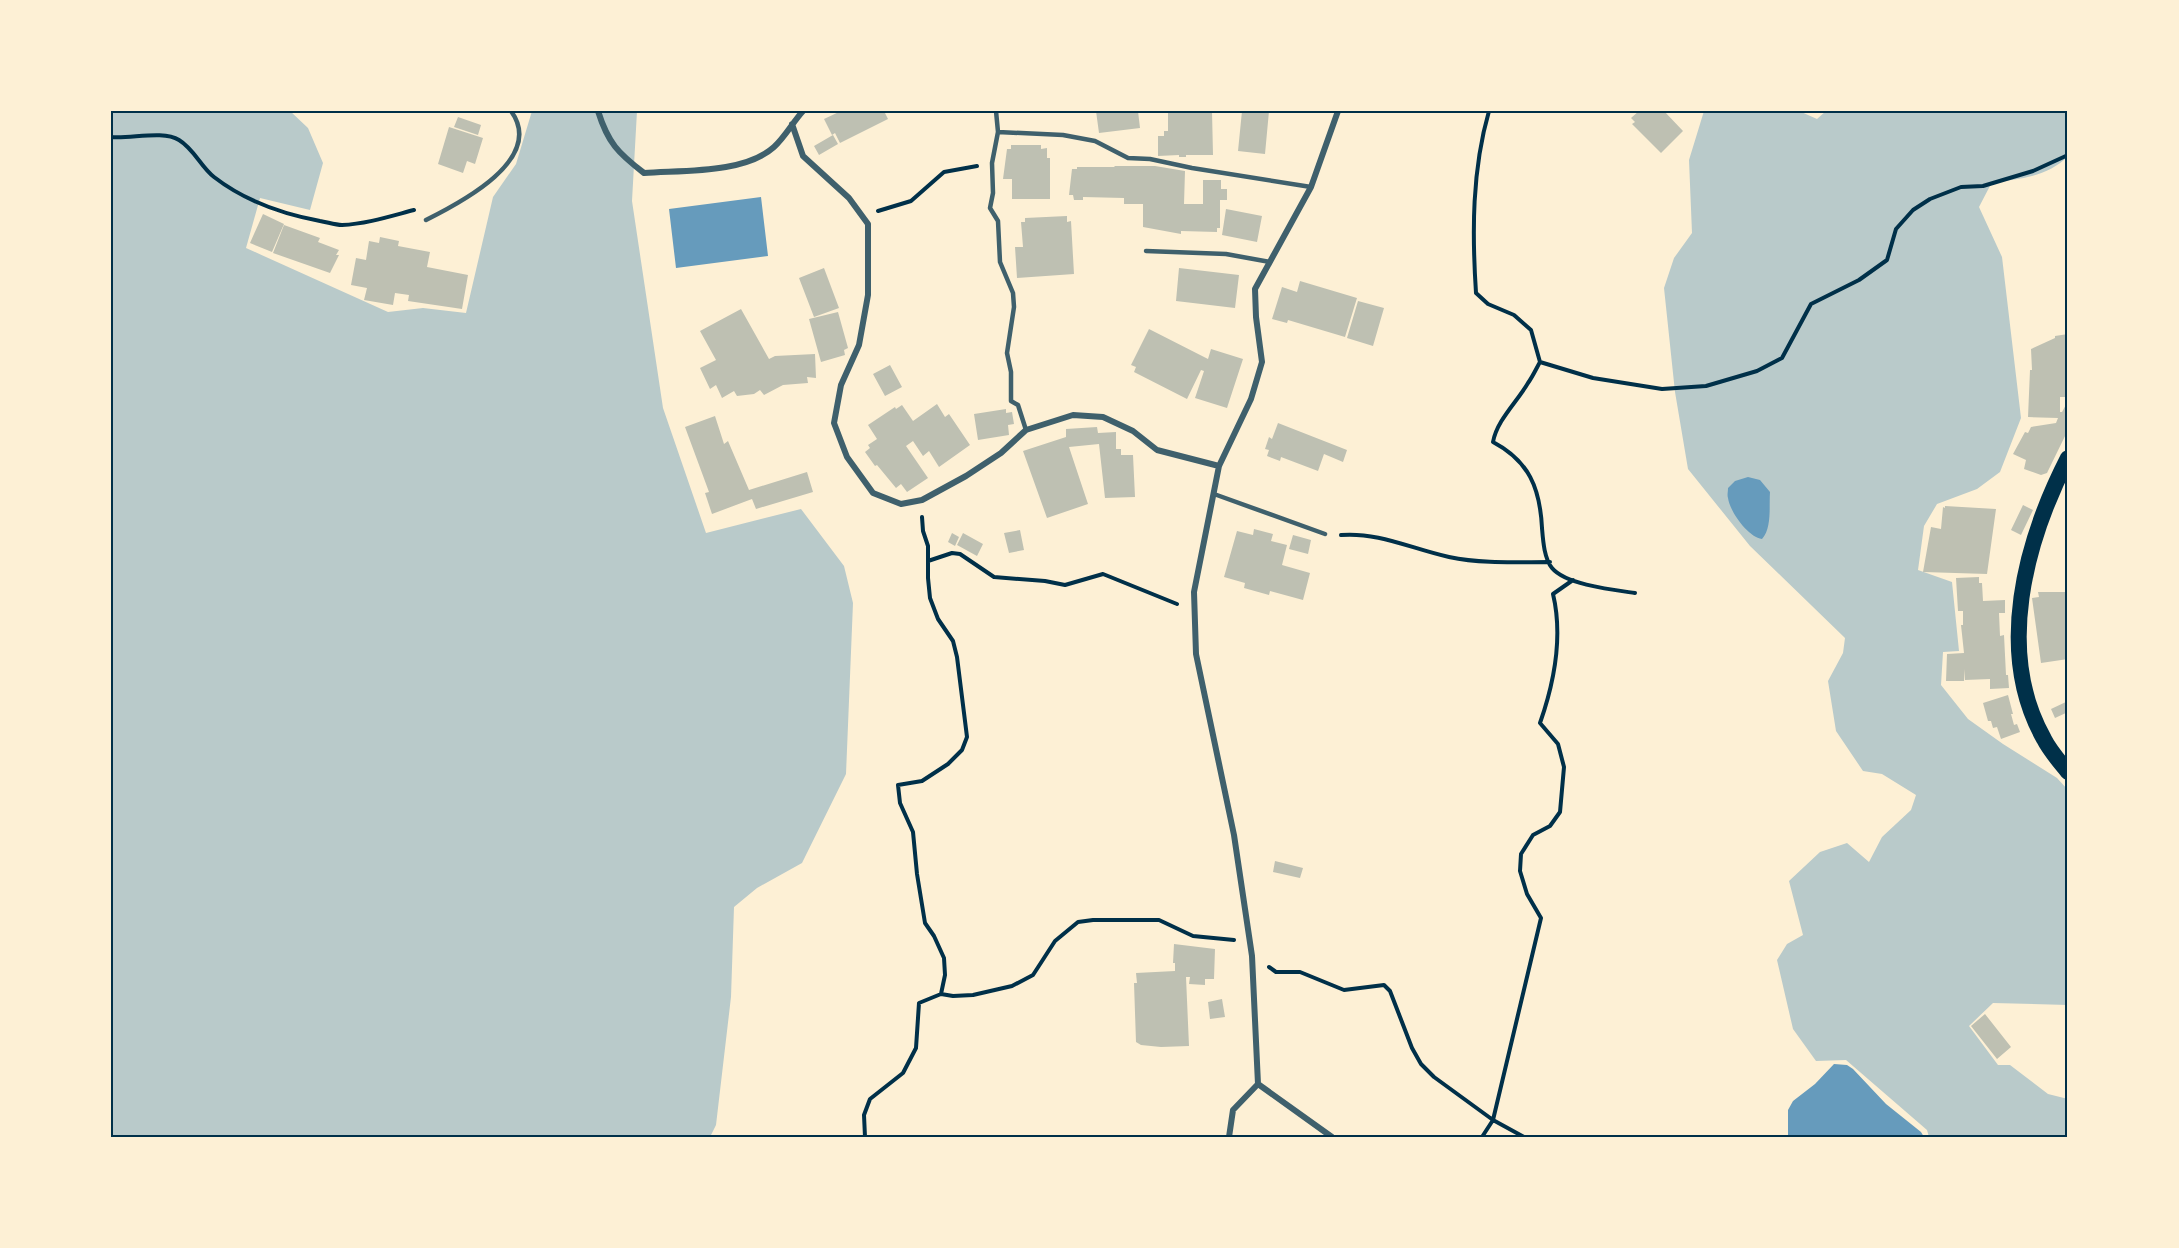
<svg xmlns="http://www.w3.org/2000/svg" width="2179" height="1248" viewBox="0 0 2179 1248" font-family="Manrope,sans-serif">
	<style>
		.green { fill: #b9caca }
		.water { fill: #669bbc }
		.building { fill: #bec0b2 }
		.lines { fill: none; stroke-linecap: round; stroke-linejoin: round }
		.path { stroke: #003049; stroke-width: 4 }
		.service { stroke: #3f606c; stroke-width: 4.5 }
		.minor { stroke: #3f606c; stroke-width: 6 }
		.trunk { stroke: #003049; stroke-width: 16 }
		.neatline { fill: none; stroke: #003049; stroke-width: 2 }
	</style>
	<rect width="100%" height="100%" fill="#fdf0d5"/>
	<path class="green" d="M 111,111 L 290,111 L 308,128 L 323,163 L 310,210 L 260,198 L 246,248 L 388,312 L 423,308 L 466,313 L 493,197 L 516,164 L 532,111 L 637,111 L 632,201 L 663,408 L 706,533 L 801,509 L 844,566 L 853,603 L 846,774 L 802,863 L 757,888 L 734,907 L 731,997 L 716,1125 L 710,1137 L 111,1137 Z
		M 1704,111 L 1799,111 L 1817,119 L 1826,111 L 2068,111 L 2068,156 C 2049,176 2019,180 1992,182 L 1979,207 L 2002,257 L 2021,418 L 2000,472 L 1977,489 L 1937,504 L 1924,526 L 1918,570 L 1952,582 L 1959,651 L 1943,652 L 1941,685 L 1968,719 L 2003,744 L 2057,778 L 2068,790 L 2068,1005 L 1993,1003 L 1969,1026 L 1998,1065 L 2010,1065 L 2048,1094 L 2068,1099 L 2068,1137 L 1929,1137 L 1927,1130 L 1846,1060 L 1816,1061 L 1793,1029 L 1777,960 L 1787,944 L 1803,935 L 1789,881 L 1820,852 L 1847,843 L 1869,862 L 1882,837 L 1911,810 L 1916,795 L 1882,774 L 1863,771 L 1836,731 L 1828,681 L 1843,653 L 1845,638 L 1750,546 L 1688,469 L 1675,392 L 1664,288 L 1674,258 L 1692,233 L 1689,160 Z"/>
	<path class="water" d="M 761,197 L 768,256 L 676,268 L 669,209 Z
		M 1748,477 L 1760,480 L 1770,492 C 1769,507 1772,528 1762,539 C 1748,537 1730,512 1728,498 C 1727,495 1728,492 1728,488 L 1735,481 Z
		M 1834,1064 L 1847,1065 L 1853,1069 L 1886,1104 L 1921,1132 L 1924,1137 L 1788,1137 L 1788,1110 L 1793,1101 L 1815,1084 Z"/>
	<path class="building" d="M 841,111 L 884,111 L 888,119 L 840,143 L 835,133 L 832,135 L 824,119 Z
		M 1096,111 L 1138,111 L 1140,128 L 1099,133 Z
		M 1168,111 L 1212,111 L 1213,155 L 1186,155 L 1186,157 L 1179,157 L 1179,155 L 1158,156 L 1158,136 L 1164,136 L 1164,131 L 1168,131 Z
		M 1242,111 L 1269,111 L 1265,154 L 1238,151 Z
		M 1639,111 L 1664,111 L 1683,131 L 1661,153 L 1632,124 L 1635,122 L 1631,118 Z
		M 458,117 L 481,125 L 478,135 L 454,127 Z
		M 449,127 L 483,138 L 475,164 L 467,161 L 463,173 L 438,164 Z
		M 833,135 L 838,144 L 819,155 L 814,146 Z
		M 1011,145 L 1041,145 L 1041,149 L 1047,148 L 1047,158 L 1050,158 L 1050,199 L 1012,199 L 1012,179 L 1003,179 L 1007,149 L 1011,149 Z
		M 1115,166 L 1155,166 L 1185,171 L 1184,204 L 1203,204 L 1203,180 L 1221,180 L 1221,189 L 1227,189 L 1227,200 L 1220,200 L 1220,228 L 1217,228 L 1217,232 L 1181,231 L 1181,234 L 1143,227 L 1143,204 L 1124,204 L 1124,198 L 1083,197 L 1083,200 L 1074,200 L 1073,195 L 1069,195 L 1072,169 L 1077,169 L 1077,167 L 1114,167 Z
		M 1226,209 L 1262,216 L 1257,242 L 1222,235 Z
		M 263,214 L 284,224 L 272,252 L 250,243 Z
		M 1067,216 L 1067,222 L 1071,221 L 1074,274 L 1017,278 L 1015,247 L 1023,247 L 1021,222 L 1025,222 L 1025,218 Z
		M 284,225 L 320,238 L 318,242 L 339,250 L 336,255 L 339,255 L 330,273 L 273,253 Z
		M 380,237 L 399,241 L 398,246 L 430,252 L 427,267 L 468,275 L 462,309 L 408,301 L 409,295 L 395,293 L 393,305 L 364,300 L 367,288 L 351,285 L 356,258 L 366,260 L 369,241 L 379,243 Z
		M 824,268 L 839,308 L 814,317 L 799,278 Z
		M 1179,268 L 1239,275 L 1235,308 L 1176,301 Z
		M 1300,281 L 1357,298 L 1345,337 L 1288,320 L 1287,323 L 1272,319 L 1282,287 L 1297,292 Z
		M 1358,301 L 1384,308 L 1373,346 L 1347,338 Z
		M 741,309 L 769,359 L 775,356 L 815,354 L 816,378 L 807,377 L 808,383 L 783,385 L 764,395 L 760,390 L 754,394 L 737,396 L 734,391 L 722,398 L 716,385 L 710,389 L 700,368 L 716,360 L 700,331 Z
		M 838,312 L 848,348 L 844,350 L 845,355 L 821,362 L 809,319 Z
		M 1149,329 L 1208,359 L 1211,349 L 1243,359 L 1227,408 L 1195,398 L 1204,371 L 1201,370 L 1187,399 L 1134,372 L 1136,367 L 1131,365 Z
		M 2068,334 L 2068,397 L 2060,397 L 2060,412 L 2062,412 L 2068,401 L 2068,435 L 2066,434 L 2047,473 L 2041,475 L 2024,469 L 2026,460 L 2013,454 L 2025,432 L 2028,433 L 2031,427 L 2056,423 L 2058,418 L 2028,417 L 2030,370 L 2032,370 L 2031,349 L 2055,338 L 2055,336 Z
		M 890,365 L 902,387 L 885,396 L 873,374 Z
		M 937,404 L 945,417 L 949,414 L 970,445 L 939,467 L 929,451 L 923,456 L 913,441 L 906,446 L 928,478 L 907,492 L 901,484 L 896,488 L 877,465 L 875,466 L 865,452 L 870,448 L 868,445 L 877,439 L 868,425 L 895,407 L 896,409 L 902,405 L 913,421 Z
		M 1006,409 L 1006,413 L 1012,412 L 1014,424 L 1008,425 L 1009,435 L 978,440 L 974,414 Z
		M 715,416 L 724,444 L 728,441 L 749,490 L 807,472 L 813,492 L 756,509 L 752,499 L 712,514 L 705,493 L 709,492 L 685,427 Z
		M 1278,423 L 1347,450 L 1343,462 L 1324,454 L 1318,471 L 1281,457 L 1280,461 L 1267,456 L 1269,450 L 1265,449 L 1269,437 L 1272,439 Z
		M 1097,427 L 1098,433 L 1116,432 L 1116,449 L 1121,449 L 1121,455 L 1133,455 L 1135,497 L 1105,498 L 1099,444 L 1069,447 L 1088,504 L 1047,518 L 1023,451 L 1066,437 L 1066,429 Z
		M 2023,505 L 2033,510 L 2021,535 L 2011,530 Z
		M 1945,506 L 1996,509 L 1987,574 L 1923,572 L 1931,527 L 1941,529 L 1943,507 L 1945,508 Z
		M 1254,529 L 1273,534 L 1271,541 L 1287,545 L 1282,565 L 1310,573 L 1303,600 L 1270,591 L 1269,595 L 1244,588 L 1245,583 L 1224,577 L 1237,531 L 1253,535 Z
		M 1020,530 L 1024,550 L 1009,553 L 1004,533 Z
		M 952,533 L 959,537 L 955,546 L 948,542 Z
		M 963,533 L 983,544 L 977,556 L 957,545 Z
		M 1293,535 L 1311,540 L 1308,554 L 1289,549 Z
		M 1979,577 L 1979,583 L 1982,583 L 1983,601 L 2005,600 L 2005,613 L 1999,613 L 2000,636 L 2004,635 L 2006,675 L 2008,675 L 2009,688 L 1990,689 L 1990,679 L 1965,680 L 1965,669 L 1964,681 L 1946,681 L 1947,654 L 1964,653 L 1961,625 L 1963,625 L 1963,611 L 1958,611 L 1956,578 Z
		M 2038,592 L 2068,592 L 2068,659 L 2041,663 L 2032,598 L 2039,597 Z
		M 2008,695 L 2013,714 L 2011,714 L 2014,725 L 2017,724 L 2020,732 L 2001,739 L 1997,727 L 1993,728 L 1991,721 L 1988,721 L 1983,703 Z
		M 2068,701 L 2068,712 L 2055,718 L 2051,709 Z
		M 1275,861 L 1303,868 L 1300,878 L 1273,872 Z
		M 1174,944 L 1215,949 L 1214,979 L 1205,979 L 1205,985 L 1189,984 L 1190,977 L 1186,977 L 1189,1046 L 1161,1047 L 1141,1045 L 1136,1042 L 1134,983 L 1137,983 L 1136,973 L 1175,971 L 1175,963 L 1173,963 Z
		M 1222,999 L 1225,1017 L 1210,1019 L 1208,1002 Z
		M 1985,1014 L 2011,1047 L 1997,1059 L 1971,1026 Z"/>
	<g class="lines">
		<path class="path" d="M 1489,111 C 1472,170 1472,232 1476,293 L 1488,304 L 1514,315 L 1531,330 L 1540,362 C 1536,369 1533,376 1528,383 C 1517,402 1497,420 1493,442 C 1529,461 1540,488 1542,528 C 1543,540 1544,558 1552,568 C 1566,585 1614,590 1635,593
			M 111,137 C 131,139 163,130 179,140 C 194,149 201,167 214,177 C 245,201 282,214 320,221 C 327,222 335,225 342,225 C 366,224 391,216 414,210
			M 878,211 L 911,201 L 944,172 L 977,166
			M 1540,362 L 1593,378 L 1662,389 L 1706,386 L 1757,371 L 1782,358 L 1811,304 L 1859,280 L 1887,260 L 1896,229 L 1913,210 L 1930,199 L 1961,187 L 1983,186 L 2033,171 L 2068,155
			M 922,517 L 923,531 L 928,546 L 928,578 L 930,598 L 938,619 L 953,641 L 957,657 L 967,737 L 962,750 L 948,764 L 922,781 L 898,785 L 900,803 L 913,832 L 917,874 L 925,923 L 934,936 L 944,958 L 945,975 L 941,994
			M 1341,535 C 1379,532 1412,549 1449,557 C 1482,564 1516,562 1550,562
			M 928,561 L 952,553 L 960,554 L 994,577 L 1045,581 L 1065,585 L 1103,574 L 1177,604
			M 1269,967 L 1276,972 L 1300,972 L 1344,990 L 1384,985 L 1390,991 L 1412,1048 L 1421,1064 L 1434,1077 L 1493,1120 L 1524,1137
			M 865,1137 L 864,1115 L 870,1099 L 903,1073 L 916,1048 L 919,1003 L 941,994 L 953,996 L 973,995 L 1012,986 L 1033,975 L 1055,941 L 1078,922 L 1093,920 L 1159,920 L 1193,936 L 1234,940
			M 1482,1137 L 1493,1120 L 1541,918 L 1527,894 L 1520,871 L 1521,854 L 1533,835 L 1550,826 L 1560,812 L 1564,767 L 1558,744 L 1540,723 C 1554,683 1563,636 1553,594 L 1573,580"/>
		<path class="service" d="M 996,111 L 998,132 L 992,163 L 993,193 L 990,208 L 998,221 L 1000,262 L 1013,293 L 1014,307 L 1007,353 L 1011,372 L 1011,401 L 1018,405 L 1026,430
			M 998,132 L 1063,135 L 1095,141 L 1128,158 L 1150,159 L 1192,168 L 1311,187
			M 426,220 C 460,203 546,159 511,111
			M 1146,251 L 1226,254 L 1270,262
			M 1214,494 L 1325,534"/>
		<path class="minor" d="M 598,111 C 608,143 618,153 644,173 C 681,170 744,174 774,147 C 785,137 793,122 803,111
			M 792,124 L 803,156 L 849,198 L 868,224 L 868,295 L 859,345 L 841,385 L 834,423 L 847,457 L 873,493 L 901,504 L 922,500 L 966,476 L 1001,453 L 1026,430 L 1073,415 L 1103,417 L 1133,431 L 1157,450 L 1219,466
			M 1258,1084 L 1332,1137
			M 1229,1137 L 1233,1110 L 1258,1084 L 1252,956 L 1234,835 L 1196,654 L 1194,592 L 1219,466 L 1251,399 L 1262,362 L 1256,317 L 1255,289 L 1311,187 L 1338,111"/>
		<path class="trunk" d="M 2068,458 C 2025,542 1995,652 2044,739 C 2050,751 2060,762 2068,772"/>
	</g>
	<rect width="2179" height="1248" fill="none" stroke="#fdf0d5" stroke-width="225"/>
	<rect x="112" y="112" width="1954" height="1024" class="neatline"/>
</svg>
